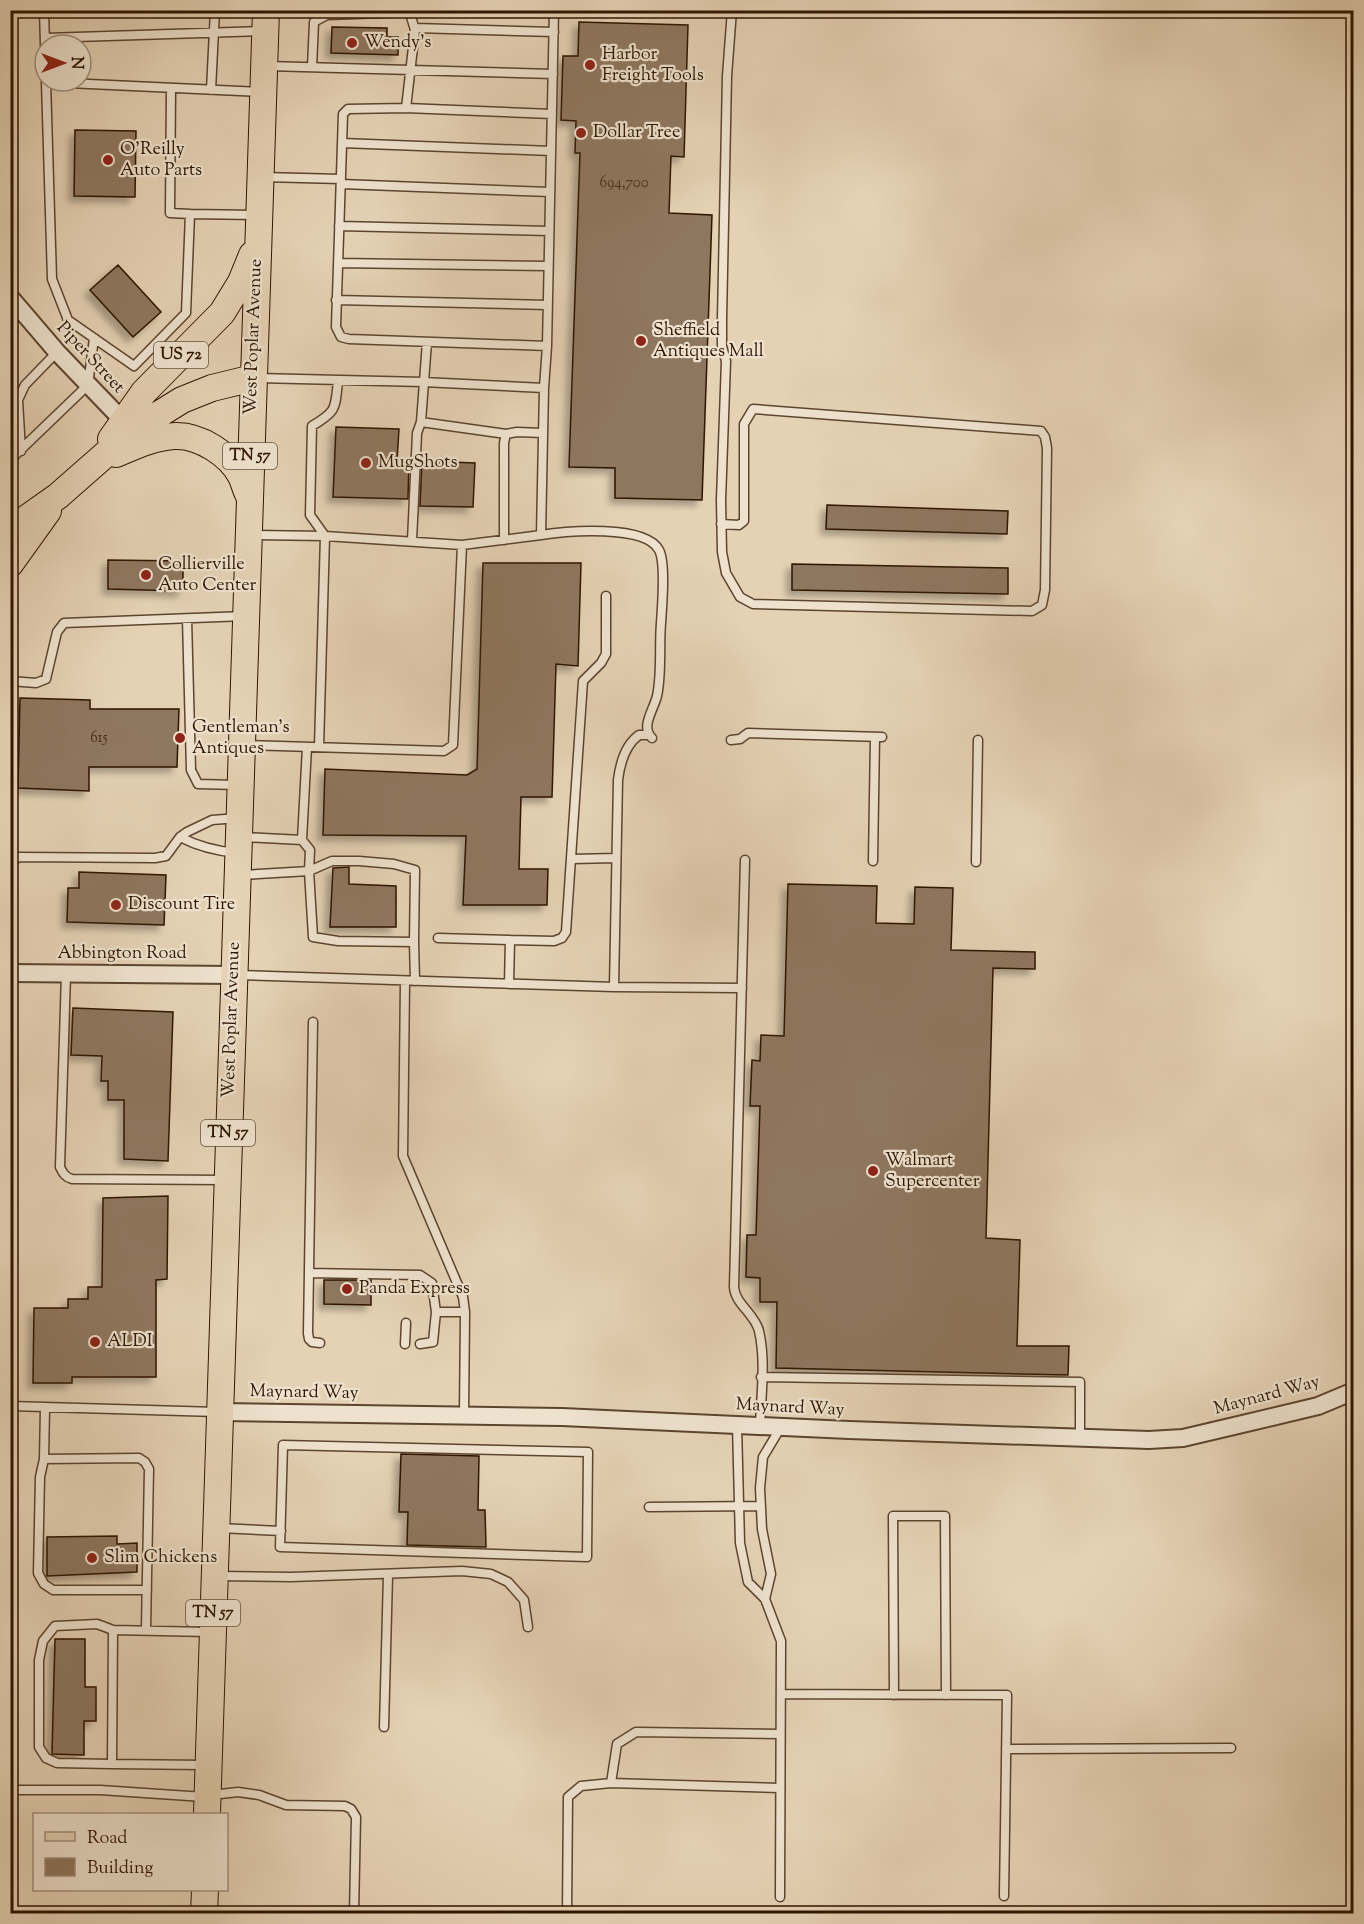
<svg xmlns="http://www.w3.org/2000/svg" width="1364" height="1924" viewBox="0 0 1364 1924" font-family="'Sorts Mill Goudy',serif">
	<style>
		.building { fill: #8e775f; stroke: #2f1501; stroke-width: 1.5; filter: url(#shadow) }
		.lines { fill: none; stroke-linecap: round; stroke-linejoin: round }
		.lane-casing { stroke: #5c442e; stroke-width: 11 }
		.street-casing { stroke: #5c442e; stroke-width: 20 }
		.primary-casing { stroke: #2f1501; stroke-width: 28 }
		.lane { stroke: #eee2cf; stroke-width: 8 }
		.street { stroke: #eee2cf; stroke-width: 16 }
		.primary { stroke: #e5d2b5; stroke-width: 26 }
		.poi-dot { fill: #8f2418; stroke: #eee2cf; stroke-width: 2 }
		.labels { text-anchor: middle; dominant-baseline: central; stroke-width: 4.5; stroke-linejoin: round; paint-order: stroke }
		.number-label { font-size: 15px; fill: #472e18 }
		.shield { fill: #eee2cf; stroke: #68523f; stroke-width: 1.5 }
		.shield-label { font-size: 16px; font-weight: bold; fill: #2f1501 }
		.poi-label { font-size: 18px; fill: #2f1501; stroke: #eee2cf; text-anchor: start }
		.street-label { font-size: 18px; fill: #2f1501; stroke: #eee2cf }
	</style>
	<defs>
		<filter id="shadow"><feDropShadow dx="-5.5" dy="5.5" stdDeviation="3" flood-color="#0004"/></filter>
	</defs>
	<rect width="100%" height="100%" fill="#e5d2b5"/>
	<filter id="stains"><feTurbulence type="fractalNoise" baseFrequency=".00333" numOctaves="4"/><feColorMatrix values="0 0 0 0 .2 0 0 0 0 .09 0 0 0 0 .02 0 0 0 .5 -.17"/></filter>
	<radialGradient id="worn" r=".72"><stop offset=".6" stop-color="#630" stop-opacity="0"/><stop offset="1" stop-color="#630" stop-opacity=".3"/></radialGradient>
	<path class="building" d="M 579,22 L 688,25 L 684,157 L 671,156 L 669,213 L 712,215 L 702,500 L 615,498 L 615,468 L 569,467 L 580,153 L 575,153 L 576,121 L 561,120 L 563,56 L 578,56 Z
		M 332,27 L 387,28 L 387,37 L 398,37 L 398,55 L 331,53 Z
		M 75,130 L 136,131 L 135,197 L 74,196 Z
		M 118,265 L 161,312 L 133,337 L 90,290 Z
		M 336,427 L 399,429 L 397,461 L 409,461 L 408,499 L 333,497 Z
		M 422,461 L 475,463 L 473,507 L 420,506 Z
		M 827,505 L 1008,511 L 1007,534 L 826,529 Z
		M 108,560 L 183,561 L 183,591 L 108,589 Z
		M 483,563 L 581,563 L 578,666 L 556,664 L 552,797 L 521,797 L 519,869 L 548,869 L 547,905 L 463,905 L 466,836 L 323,835 L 325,769 L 467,775 L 477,769 Z
		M 792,564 L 1008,568 L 1008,594 L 792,590 Z
		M 20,698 L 90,700 L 90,709 L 179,709 L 177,767 L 89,767 L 89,791 L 18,788 Z
		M 349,867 L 349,884 L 396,886 L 396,927 L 330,927 L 333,868 Z
		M 79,872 L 166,875 L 164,925 L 67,922 L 68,888 L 79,888 Z
		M 788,884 L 877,886 L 876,923 L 914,924 L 915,887 L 953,888 L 951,950 L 1035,952 L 1035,969 L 993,968 L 986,1238 L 1020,1240 L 1017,1346 L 1069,1346 L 1068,1375 L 776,1368 L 777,1302 L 760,1302 L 760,1278 L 746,1277 L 747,1235 L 756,1235 L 760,1106 L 750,1106 L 752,1060 L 760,1061 L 761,1035 L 784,1036 Z
		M 73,1008 L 173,1012 L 168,1161 L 124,1159 L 124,1100 L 108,1100 L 108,1081 L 101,1081 L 102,1056 L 71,1055 Z
		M 168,1196 L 167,1279 L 156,1280 L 156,1377 L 72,1377 L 72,1383 L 33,1383 L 34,1308 L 68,1308 L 68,1299 L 88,1299 L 88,1287 L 102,1287 L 103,1198 Z
		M 324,1280 L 371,1280 L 371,1305 L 324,1304 Z
		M 401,1454 L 479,1456 L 478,1510 L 485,1510 L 486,1547 L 407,1545 L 408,1512 L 399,1512 Z
		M 117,1536 L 117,1544 L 137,1543 L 137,1572 L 47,1576 L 47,1537 Z
		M 55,1639 L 85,1639 L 85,1687 L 96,1687 L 96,1721 L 84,1721 L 84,1755 L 52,1754 Z"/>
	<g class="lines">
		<defs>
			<path id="lane" d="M 44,10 L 45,45
				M 409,10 L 415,30 L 406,108 L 348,109 L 343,114 L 336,327 L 341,337 L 349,339 L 547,346 L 554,10
				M 415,28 L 554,32
				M 45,38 L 263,31
				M 267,66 L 553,74
				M 312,67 L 314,22 L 327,15 L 409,12
				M 171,88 L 170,213 L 190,214
				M 211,90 L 215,10
				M 406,108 L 552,114
				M 342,143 L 551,151
				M 263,177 L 341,179
				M 341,184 L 550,192
				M 256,215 L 190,214 L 186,313 L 134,366 L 68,320 L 52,279 L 46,82 L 259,92
				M 339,226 L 549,231
				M 338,263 L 548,266
				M 336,300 L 547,305
				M 257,378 L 423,382 L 544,388 L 547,346
				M 421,422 L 506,434
				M 21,451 L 18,400 L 25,385 L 57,352
				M 10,460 L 88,385 L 94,338
				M 721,524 L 739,525 L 744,521 L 744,424 L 753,409 L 1041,431 L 1045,437 L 1047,448 L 1045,590 L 1042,605 L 1032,611 L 753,604 L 740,597 L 726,573 L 722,552 L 721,500 L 726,361 L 722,346 L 722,319 L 727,76 L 732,10
				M 251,535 L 325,536 L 462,545 L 541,535 L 544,388
				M 541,535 C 566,531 645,524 659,550 C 666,563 662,607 661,623 C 659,647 662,673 657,696 C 654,709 640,727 652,738
				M 504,540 L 504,443 L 506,434 L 517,432 L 543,433
				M 412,541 L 417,433 L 421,422 L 427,342
				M 187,619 L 191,770 L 198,784 L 237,785
				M 10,681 L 36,683 L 46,679 L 57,632 L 64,623 L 245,616
				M 731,740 L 740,739 L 748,733 L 882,737
				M 244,745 L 444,751 L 453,745 L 462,545
				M 307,747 L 302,840 L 310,850 L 309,871 L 313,937 L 338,941 L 414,942 L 415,981
				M 319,747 L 325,536 L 310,515 L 312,426 C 337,411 335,409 338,381
				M 180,837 C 199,847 216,851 237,853
				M 242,837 L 302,840
				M 572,859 L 616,858
				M 745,860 L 734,1287 C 735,1304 755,1314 759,1331 C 766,1361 761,1396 760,1426
				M 873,861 L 875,737
				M 976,862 L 978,740
				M 10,863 L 19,857 L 155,858 L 166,856 L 180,837 L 187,832 L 212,820 L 238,818
				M 242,875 L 309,871 L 332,861 L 359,861 L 394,864 L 415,870 L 414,942
				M 438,938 L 510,940
				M 66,974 L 60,1167 C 63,1173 65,1177 72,1179 L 226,1180
				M 237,975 L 614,987 L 742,988
				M 405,981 L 403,1156 L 463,1297 L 465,1312 L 464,1415
				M 509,984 L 510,940 L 554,941 L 562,938 L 566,932 L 583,681 L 601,663 L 606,654 L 606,596
				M 614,987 L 618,780 C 620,764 625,745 639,735 L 648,735
				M 313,1022 L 308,1333 L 309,1339 L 312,1342 L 320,1343
				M 10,1026 L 11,1026
				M 309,1273 L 420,1275 L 432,1283 L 436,1312 L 465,1312
				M 405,1344 L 406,1323
				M 420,1344 L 433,1342 L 436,1312
				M 761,1377 L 1080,1382 L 1080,1437
				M 10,1406 L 217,1412
				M 45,1408 L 44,1459 L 40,1477 L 38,1573 L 44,1584 L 53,1590 L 147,1590
				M 737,1425 L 740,1543 L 748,1582 L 765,1599 L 781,1641 L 780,1897
				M 283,1445 L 588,1452 L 587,1557 L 280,1547 Z
				M 44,1459 L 139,1458 L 145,1462 L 149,1469 L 146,1629
				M 649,1507 L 761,1506
				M 219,1528 L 281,1531
				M 218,1576 L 291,1577 L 462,1571 L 491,1574 L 508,1582 L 524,1600 L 528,1627
				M 765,1599 L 771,1574 L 762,1529 L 760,1488 L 763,1457 L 781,1427
				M 781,1694 L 1007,1695 L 1004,1896
				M 894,1695 L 893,1516 L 945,1516 L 946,1695
				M 384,1727 L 388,1575
				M 1006,1749 L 1231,1748
				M 112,1764 L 57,1763 L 46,1758 L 39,1747 L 39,1660 L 43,1641 L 55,1626 L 97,1624 L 113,1630
				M 205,1765 L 112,1764 L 113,1630 L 209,1632
				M 611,1783 L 780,1788
				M 17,1790 L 100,1790 L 204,1797
				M 211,1795 L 238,1792 L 259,1795 L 286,1805 L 345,1806 L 351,1809 L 356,1817 L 354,1914
				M 567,1914 L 568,1797 L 581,1786 L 611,1783 L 617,1744 L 636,1732 L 780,1734"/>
			<path id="street" d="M 10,297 L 57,352 L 129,427
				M 10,973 L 234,975
				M 219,1412 L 562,1417 L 849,1430 L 1149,1440 L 1183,1438 L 1234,1426 L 1318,1406 L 1354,1391"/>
			<path id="primary" d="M 111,439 L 144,392 L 222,313 L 241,282 L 252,255
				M 116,454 C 135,446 154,437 175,436 C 200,435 230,455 241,476 C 244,482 245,488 248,494
				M 10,530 L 58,496 L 132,431 L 182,400 L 212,388 L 253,378
				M 10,564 L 48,511
				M 207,1814 L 266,10
				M 204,1914 L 205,1890"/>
		</defs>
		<use href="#lane" class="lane-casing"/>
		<use href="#street" class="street-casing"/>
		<use href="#primary" class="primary-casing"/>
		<use href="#lane" class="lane"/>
		<use href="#street" class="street"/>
		<use href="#primary" class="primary"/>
	</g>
	<g class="poi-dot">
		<circle cx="352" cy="43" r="6"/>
		<circle cx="590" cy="65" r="6"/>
		<circle cx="581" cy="133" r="6"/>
		<circle cx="108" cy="160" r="6"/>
		<circle cx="641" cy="341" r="6"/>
		<circle cx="366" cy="463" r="6"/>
		<circle cx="146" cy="575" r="6"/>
		<circle cx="180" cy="738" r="6"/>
		<circle cx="116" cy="905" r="6"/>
		<circle cx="873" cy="1171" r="6"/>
		<circle cx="347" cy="1289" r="6"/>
		<circle cx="95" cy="1342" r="6"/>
		<circle cx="92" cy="1558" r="6"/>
	</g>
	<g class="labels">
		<g class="number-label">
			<text x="624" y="183">694,700</text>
			<text x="99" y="738">615</text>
		</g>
		<g class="shield">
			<rect x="154" y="342" width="54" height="26" rx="4.5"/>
			<rect x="223" y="443" width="54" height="26" rx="4.5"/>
			<rect x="201" y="1120" width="54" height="26" rx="4.5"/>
			<rect x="186" y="1600" width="54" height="26" rx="4.5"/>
		</g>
		<g class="shield-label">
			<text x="181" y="355">US 72</text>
			<text x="250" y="456">TN 57</text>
			<text x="228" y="1133">TN 57</text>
			<text x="213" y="1613">TN 57</text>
		</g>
		<g class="poi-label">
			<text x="364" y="43">Wendy's</text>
			<text x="602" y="55">Harbor<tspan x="602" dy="21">Freight Tools</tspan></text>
			<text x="593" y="133">Dollar Tree</text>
			<text x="120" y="150">O'Reilly<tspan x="120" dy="21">Auto Parts</tspan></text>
			<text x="653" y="331">Sheffield<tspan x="653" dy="21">Antiques Mall</tspan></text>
			<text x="378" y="463">MugShots</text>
			<text x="158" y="565">Collierville<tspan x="158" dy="21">Auto Center</tspan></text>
			<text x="192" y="728">Gentleman's<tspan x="192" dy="21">Antiques</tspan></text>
			<text x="128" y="905">Discount Tire</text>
			<text x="885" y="1161">Walmart<tspan x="885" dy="21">Supercenter</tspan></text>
			<text x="359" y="1289">Panda Express</text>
			<text x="107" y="1342">ALDI</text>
			<text x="104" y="1558">Slim Chickens</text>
		</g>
		<g class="street-label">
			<text transform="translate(254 337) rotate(-88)">West Poplar Avenue</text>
			<text transform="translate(90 358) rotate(47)">Piper Street</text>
			<text x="122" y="954">Abbington Road</text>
			<text transform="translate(232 1020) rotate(-88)">West Poplar Avenue</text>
			<text transform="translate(304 1393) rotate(1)">Maynard Way</text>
			<text transform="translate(1267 1396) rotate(-15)">Maynard Way</text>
			<text transform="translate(790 1408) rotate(3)">Maynard Way</text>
		</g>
	</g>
	<rect width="1364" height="1924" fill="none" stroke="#e5d2b5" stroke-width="36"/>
	<rect x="12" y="12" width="1340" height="1900" fill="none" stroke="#2f1501" stroke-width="3"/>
	<rect x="18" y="18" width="1328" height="1888" fill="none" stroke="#2f1501" stroke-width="1.5"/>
	<rect x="33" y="1813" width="195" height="78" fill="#eee2cf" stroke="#a2907d" stroke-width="1.5"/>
	<rect x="45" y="1832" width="30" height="9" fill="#e5d2b5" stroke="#a2907d" stroke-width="1.5"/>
	<text x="87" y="1843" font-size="18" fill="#2f1501">Road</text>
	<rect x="45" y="1858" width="30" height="18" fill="#8e775f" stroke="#a2907d" stroke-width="1.5"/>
	<text x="87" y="1873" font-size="18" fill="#2f1501">Building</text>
	<g transform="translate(63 63) rotate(90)"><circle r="28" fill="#eee2cf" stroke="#a2907d" stroke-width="1.5"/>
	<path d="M0-4.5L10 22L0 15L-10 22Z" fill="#8f2418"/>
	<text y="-9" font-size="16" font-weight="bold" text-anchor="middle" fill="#2f1501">N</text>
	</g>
	<rect width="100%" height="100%" filter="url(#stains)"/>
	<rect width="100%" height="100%" fill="url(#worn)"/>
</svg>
